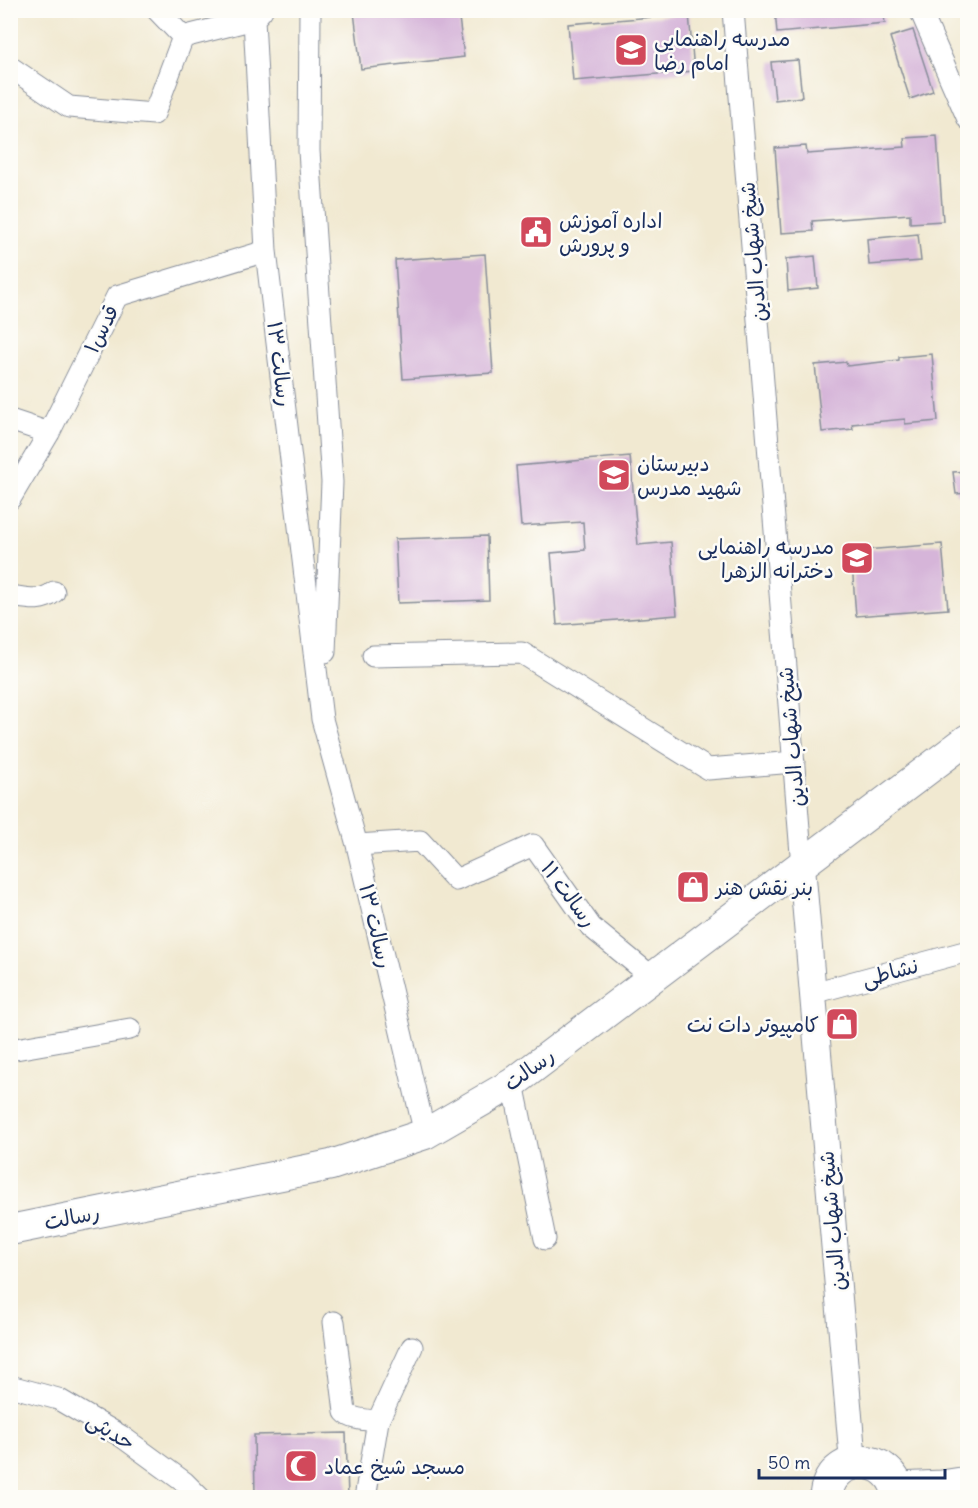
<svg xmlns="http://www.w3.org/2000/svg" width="978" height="1508" viewBox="0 0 978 1508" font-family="Delius,'Playpen Sans Arabic',sans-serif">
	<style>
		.building { fill: #d6b5d9 }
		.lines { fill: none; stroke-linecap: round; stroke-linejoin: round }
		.minor-casing { stroke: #868c98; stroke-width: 23 }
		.tertiary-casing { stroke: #868c98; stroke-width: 28 }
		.secondary-casing { stroke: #868c98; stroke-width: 32 }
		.primary-casing { stroke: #868c98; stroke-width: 35 }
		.minor { stroke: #fff; stroke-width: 21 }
		.tertiary { stroke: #fff; stroke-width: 26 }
		.secondary { stroke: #fff; stroke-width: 30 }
		.primary { stroke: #fff; stroke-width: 33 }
		.labels { text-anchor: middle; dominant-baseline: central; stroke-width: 5; stroke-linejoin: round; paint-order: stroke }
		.poi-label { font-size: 21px; fill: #1b2f5e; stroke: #fdfcf7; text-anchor: start }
		.street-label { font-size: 21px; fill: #1b2f5e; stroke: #fdfcf7 }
	</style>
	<rect width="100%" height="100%" fill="#fdfcf7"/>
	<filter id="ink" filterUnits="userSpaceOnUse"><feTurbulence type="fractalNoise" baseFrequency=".0167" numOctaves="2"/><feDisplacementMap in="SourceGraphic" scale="12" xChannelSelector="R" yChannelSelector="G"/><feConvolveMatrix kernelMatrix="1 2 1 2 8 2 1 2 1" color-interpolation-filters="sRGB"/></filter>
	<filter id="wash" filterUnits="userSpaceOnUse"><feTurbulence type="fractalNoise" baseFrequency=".008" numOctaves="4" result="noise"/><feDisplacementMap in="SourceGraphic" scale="24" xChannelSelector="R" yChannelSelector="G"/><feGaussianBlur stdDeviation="1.35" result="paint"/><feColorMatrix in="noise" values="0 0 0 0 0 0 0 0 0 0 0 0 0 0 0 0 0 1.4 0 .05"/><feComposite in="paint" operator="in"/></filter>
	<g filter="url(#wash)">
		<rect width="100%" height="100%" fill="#f1e9d1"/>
		<g id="blocks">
			<path class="building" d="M 368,10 L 458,10 L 464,57 L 361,69 L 354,12 Z
				M 775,10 L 883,10 L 885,23 L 777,33 Z
				M 689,14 L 694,71 L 573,81 L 568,24 Z
				M 913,30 L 933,91 L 910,99 L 890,37 Z
				M 798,60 L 802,97 L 775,100 L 771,62 Z
				M 937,136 L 943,221 L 910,223 L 910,214 L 812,221 L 813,231 L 781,233 L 775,148 L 806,146 L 807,154 L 905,147 L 904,138 Z
				M 918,234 L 921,261 L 869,265 L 867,239 Z
				M 485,254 L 493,373 L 403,379 L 395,260 Z
				M 815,256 L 818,288 L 788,291 L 786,259 Z
				M 932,354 L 938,421 L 905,424 L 905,419 L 852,424 L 853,429 L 822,432 L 815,365 L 846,362 L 847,366 L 899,360 L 899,357 Z
				M 630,456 L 638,545 L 671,542 L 677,615 L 557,625 L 551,553 L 585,550 L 583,522 L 521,526 L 516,466 Z
				M 968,471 L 968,493 L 956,494 L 953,472 Z
				M 487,536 L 489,600 L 398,603 L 395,539 Z
				M 942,544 L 948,609 L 856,616 L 851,551 Z
				M 346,1433 L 348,1498 L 255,1498 L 254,1435 Z"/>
		</g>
	</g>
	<g filter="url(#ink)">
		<use href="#blocks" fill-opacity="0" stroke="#868c98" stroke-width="1.5"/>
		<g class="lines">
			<defs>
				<path id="minor" d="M 157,10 L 183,37 L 254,19
					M 262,10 L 254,19 L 266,251 L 322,719 L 357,845 L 425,1134
					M 310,10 L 309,151 L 332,482 L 325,652
					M 733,10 L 802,866
					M 920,10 L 968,119
					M 10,67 L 69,107 L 154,114 L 183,37
					M 10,420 L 49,433
					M 10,499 L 49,433 L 117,296 L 266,251
					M 10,596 C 26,598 41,603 54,592
					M 373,656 L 522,653 L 708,769 L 794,762
					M 357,845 L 420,841 L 456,880 L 533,845 L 591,927 L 652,977
					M 813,993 L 968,951
					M 10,1050 L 130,1029
					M 513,1083 L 545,1239
					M 334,1322 L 345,1412 C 352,1420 367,1420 378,1421
					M 10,1386 L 58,1399 L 121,1436 L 184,1482 L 200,1498
					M 365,1498 L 378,1421 L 412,1347"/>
				<path id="tertiary" d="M 802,866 L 853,1463"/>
				<path id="secondary" d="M 10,1230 L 331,1165 L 425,1134 L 513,1083 L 968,739"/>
				<path id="primary" d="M 899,1489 L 942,1487 L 968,1483
					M 826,1498 C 828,1451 895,1450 899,1498"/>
			</defs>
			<use href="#minor" class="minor-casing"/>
			<use href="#tertiary" class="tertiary-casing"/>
			<use href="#secondary" class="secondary-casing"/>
			<use href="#primary" class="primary-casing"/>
			<use href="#minor" class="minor"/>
			<use href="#tertiary" class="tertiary"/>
			<use href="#secondary" class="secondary"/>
			<use href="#primary" class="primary"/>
		</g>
	</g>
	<defs>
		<symbol id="school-square" viewBox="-11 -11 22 22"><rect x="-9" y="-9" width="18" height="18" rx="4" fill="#d1495b" stroke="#fdfcf7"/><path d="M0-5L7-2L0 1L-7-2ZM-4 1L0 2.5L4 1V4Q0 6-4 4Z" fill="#fff"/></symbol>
		<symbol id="civic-square" viewBox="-11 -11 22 22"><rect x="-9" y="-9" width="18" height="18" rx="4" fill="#d1495b" stroke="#fdfcf7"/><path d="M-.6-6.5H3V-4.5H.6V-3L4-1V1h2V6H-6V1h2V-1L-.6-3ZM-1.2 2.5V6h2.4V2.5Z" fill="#fff"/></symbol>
		<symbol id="shop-square" viewBox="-11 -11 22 22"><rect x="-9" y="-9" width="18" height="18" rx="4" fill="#d1495b" stroke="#fdfcf7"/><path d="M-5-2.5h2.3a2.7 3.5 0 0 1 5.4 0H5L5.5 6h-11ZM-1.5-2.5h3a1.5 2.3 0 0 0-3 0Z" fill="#fff"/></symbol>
		<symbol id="mosque-square" viewBox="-11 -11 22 22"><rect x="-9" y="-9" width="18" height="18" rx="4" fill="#d1495b" stroke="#fdfcf7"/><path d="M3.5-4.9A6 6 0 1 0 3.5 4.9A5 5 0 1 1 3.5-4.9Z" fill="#fff"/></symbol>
	</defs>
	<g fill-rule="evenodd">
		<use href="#school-square" x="612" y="31" width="38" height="38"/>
		<use href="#civic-square" x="517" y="213" width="38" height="38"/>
		<use href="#school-square" x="595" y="456" width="38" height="38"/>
		<use href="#school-square" x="838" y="539" width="38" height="38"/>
		<use href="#shop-square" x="674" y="868" width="38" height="38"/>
		<use href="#shop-square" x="823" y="1005" width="38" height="38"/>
		<use href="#mosque-square" x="282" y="1447" width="38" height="38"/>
	</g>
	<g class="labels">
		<g class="poi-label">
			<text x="654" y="38">مدرسه راهنمایی<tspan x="654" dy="24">امام رضا</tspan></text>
			<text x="559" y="220">اداره آموزش<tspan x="559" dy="24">و پرورش</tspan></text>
			<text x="637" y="463">دبیرستان<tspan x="637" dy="24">شهید مدرس</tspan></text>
			<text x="834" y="546" text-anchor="end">مدرسه راهنمایی<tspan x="834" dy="24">دخترانه الزهرا</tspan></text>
			<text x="716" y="887">بنر نقش هنر</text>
			<text x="819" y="1024" text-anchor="end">کامپیوتر دات نت</text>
			<text x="324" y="1466">مسجد شیخ عماد</text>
		</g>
		<g class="street-label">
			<text transform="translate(753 252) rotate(-95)">شیخ شهاب الدین</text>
			<text transform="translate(101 329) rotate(-63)">قدس۱</text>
			<text transform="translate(280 364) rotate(83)">رسالت ۱۳</text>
			<text transform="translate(791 737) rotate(-95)">شیخ شهاب الدین</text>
			<text transform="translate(569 894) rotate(53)">رسالت ۱۱</text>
			<text transform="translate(376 926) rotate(77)">رسالت ۱۳</text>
			<text transform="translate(890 972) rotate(-15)">نشاطی</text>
			<text transform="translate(529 1069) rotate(-36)">رسالت</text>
			<text transform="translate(72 1217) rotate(-11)">رسالت</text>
			<text transform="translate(832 1221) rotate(-95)">شیخ شهاب الدین</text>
			<text transform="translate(111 1431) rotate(32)">حدیثی</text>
		</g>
	</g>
	<rect width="978" height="1508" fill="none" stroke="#fdfcf7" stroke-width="36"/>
	<path d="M759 1469v9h186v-9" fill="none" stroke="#1b2f5e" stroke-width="3"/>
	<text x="768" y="1469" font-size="18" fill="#1b2f5e" stroke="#fdfcf7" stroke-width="4.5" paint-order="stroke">50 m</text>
</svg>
